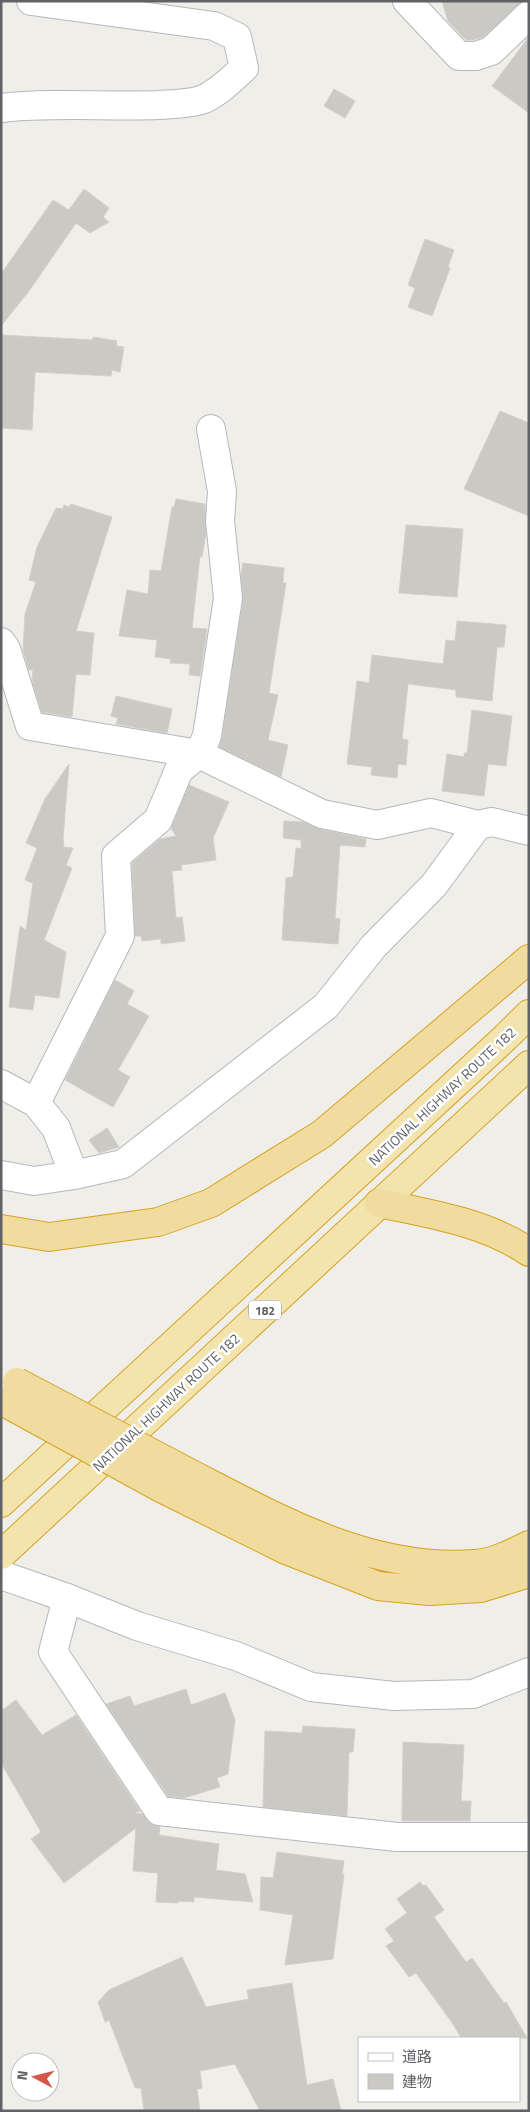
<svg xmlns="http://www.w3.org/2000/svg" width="530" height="2112" viewBox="0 0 530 2112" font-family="'Titillium Web','Noto Sans JP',sans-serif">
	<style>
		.building { fill: #cbc9c4; stroke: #d3d0c7 }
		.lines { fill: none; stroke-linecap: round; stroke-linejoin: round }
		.minor-casing { stroke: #b5b7bb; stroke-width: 30 }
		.tertiary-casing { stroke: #b5b7bb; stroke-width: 30 }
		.trunk-casing { stroke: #d9a11f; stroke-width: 30 }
		.motorway-casing { stroke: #d9a11f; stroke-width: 30 }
		.minor { stroke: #fff; stroke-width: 28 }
		.tertiary { stroke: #fff; stroke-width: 28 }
		.trunk { stroke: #f2e4ac; stroke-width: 28 }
		.motorway { stroke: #f0dc9f; stroke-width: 28 }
		.motorway-bridge-casing { stroke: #d9a11f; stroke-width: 30; stroke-linecap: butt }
		.motorway-bridge { stroke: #f0dc9f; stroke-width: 28 }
		.labels { text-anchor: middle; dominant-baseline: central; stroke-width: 5; stroke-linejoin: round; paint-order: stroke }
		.shield { fill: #fff; stroke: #909194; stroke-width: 1 }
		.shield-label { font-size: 12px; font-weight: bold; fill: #606266 }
		.street-label { font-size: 14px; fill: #606266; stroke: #fff }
	</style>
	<rect width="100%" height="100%" fill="#efeee8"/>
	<path class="building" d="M 442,1 L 523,1 L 483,37 L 473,40 L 466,40 L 448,21 Z
		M 529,37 L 529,113 L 492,86 Z
		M 334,89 L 355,101 L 345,118 L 324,106 Z
		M 84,189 L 109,208 L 103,217 L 109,222 L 90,233 L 76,223 L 29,291 L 1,326 L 1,274 L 53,200 L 69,210 Z
		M 425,239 L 454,250 L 448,267 L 450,268 L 432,316 L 408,307 L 415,288 L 408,285 Z
		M 1,335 L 93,340 L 93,337 L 117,341 L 116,346 L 124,347 L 120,372 L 112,370 L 111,376 L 35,372 L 32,430 L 1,428 Z
		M 500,411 L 529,423 L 529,516 L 464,489 Z
		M 176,499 L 205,504 L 206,533 L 202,557 L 200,556 L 192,628 L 207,629 L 200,676 L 189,675 L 190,664 L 170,663 L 171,659 L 155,657 L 157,640 L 119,636 L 127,590 L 148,594 L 150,570 L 161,571 L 172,507 L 174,507 Z
		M 71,504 L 112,517 L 76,631 L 94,633 L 90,675 L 76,674 L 72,717 L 42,712 L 32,681 L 33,670 L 29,670 L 23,650 L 25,614 L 36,582 L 29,580 L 37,547 L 56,508 L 63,509 L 64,505 L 69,507 Z
		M 406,525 L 463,529 L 457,597 L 399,593 Z
		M 243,563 L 284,568 L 283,583 L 286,583 L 269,693 L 278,695 L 268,740 L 288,745 L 281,777 L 219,747 L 222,738 L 243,600 L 241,576 Z
		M 457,621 L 506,625 L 504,647 L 497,647 L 492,701 L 456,697 L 456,690 L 408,684 L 402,739 L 408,740 L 406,765 L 398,764 L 397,778 L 371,775 L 372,767 L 347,764 L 357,681 L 369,683 L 372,655 L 443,664 L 446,640 L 455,641 Z
		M 116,696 L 172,709 L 167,733 L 116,724 L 118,718 L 111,716 Z
		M 472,710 L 512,716 L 506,766 L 488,764 L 484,796 L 442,791 L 447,754 L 464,757 L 464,753 L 467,753 Z
		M 69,764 L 63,838 L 64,847 L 73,848 L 66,865 L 72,868 L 44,940 L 66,952 L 59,998 L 35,995 L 33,1010 L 9,1007 L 20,926 L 26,930 L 33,883 L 25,880 L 37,848 L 26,843 L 45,799 Z
		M 189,785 L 229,802 L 213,838 L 216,860 L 181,865 L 182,870 L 172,871 L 176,918 L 182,917 L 185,941 L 161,944 L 161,939 L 142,941 L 141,936 L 135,936 L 132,863 L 160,839 L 176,836 L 171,828 Z
		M 284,821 L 303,822 L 319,829 L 366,839 L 365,847 L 340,845 L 335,918 L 340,919 L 338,944 L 282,940 L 286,878 L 293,877 L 296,848 L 301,849 L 301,840 L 283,838 Z
		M 115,980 L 134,991 L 127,1004 L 149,1016 L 118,1070 L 130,1077 L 113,1107 L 65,1080 Z
		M 107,1128 L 119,1147 L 99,1153 L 89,1140 Z
		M 186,1689 L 191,1705 L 225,1693 L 235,1720 L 228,1774 L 217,1778 L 220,1787 L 184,1798 L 168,1796 L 106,1704 L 130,1696 L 134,1706 Z
		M 16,1700 L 42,1735 L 76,1715 L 140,1811 L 134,1813 L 143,1814 L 151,1824 L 160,1827 L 159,1835 L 219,1844 L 216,1870 L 245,1874 L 253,1902 L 194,1897 L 194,1902 L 178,1901 L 178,1903 L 156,1902 L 158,1873 L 133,1871 L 136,1828 L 64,1883 L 31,1839 L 41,1832 L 1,1763 L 1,1711 Z
		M 303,1726 L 355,1729 L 353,1752 L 349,1752 L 347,1816 L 263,1807 L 265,1731 L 302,1733 Z
		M 403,1742 L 464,1745 L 461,1801 L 471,1801 L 470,1821 L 402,1821 Z
		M 277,1852 L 344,1861 L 342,1874 L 344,1874 L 333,1959 L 285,1965 L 293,1915 L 260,1910 L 261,1877 L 273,1878 Z
		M 420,1882 L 423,1886 L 426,1885 L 444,1910 L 434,1917 L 466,1962 L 472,1958 L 504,2003 L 506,2002 L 527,2038 L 461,2038 L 453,2024 L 416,1973 L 409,1977 L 386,1946 L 394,1941 L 385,1929 L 407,1913 L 397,1899 Z
		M 182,1957 L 206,2007 L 249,1999 L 247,1990 L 292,1983 L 307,2085 L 333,2079 L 341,2111 L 260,2111 L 235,2064 L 200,2071 L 202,2088 L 197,2089 L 200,2111 L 144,2111 L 141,2088 L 135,2088 L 109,2020 L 105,2022 L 98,2002 L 109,1990 Z"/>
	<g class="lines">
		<defs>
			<path id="minor" d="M 407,1 L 459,56 L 476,56 L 491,51 L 529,15
				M 1,108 C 54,102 106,107 159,105 C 173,104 191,104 204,99 C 219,92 232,79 244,68 L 237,37 L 214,26 L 31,1
				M 1,642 L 6,649 L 30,726 L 199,754 L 322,814 L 377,825 L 431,813 L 478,825
				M 1,1084 L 36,1103 L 56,1128 L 74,1175
				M 36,1103 L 120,936 L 116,856 L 158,820 L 179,770 L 199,754 L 207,736 L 228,598 L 220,521 L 222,491 L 211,429
				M 1,1175 L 34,1181 L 74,1175 L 123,1164 L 326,1006 L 373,947 L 434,885 L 478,825 L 492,822 L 529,831
				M 67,1598 L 53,1652 L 159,1811 L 397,1837 L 529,1837"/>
			<path id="tertiary" d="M 1,1575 L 67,1598 L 137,1626 L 236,1656 L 311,1687 L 394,1696 L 473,1694 L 529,1672"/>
			<path id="trunk" d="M 1,1503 L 507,1036 L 529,1014
				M 1,1555 L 529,1065"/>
			<path id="motorway" d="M 379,1203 C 430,1214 485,1222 529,1252
				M 1,1229 L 49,1237 L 158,1222 L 211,1203 L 322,1134 L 529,959
				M 178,1467 C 272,1515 366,1572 475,1564 C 493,1563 513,1553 529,1545
				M 161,1488 L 286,1550 L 378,1586 L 429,1591 L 481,1588 L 529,1573"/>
		</defs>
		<use href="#minor" class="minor-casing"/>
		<use href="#tertiary" class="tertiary-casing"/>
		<use href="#trunk" class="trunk-casing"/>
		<use href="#motorway" class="motorway-casing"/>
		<use href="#minor" class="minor"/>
		<use href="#tertiary" class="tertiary"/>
		<use href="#trunk" class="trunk"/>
		<use href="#motorway" class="motorway"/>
		<defs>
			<path id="motorway-bridge" d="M 17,1382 L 178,1467
				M 2,1401 L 161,1488"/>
		</defs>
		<use href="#motorway-bridge" class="motorway-bridge-casing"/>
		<use href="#motorway-bridge" class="motorway-bridge"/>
	</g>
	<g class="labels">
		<rect class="shield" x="249" y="1300.5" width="32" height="19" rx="4"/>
		<g class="shield-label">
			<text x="265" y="1310">182</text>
		</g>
		<g class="street-label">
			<text transform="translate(442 1096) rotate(-43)">NATIONAL HIGHWAY ROUTE 182</text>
			<text transform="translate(166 1402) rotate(-43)">NATIONAL HIGHWAY ROUTE 182</text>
		</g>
	</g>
	<rect width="530" height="2112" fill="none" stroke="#606266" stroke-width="5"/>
	<rect x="358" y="2037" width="162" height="65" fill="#ffffff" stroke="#bfc0c2"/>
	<rect x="368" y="2053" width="25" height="8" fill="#ffffff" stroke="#bfc0c2"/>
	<text x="402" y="2062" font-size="15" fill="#606266">道路</text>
	<rect x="368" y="2074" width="25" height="15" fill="#cbc9c4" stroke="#bfc0c2"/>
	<text x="402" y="2087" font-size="15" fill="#606266">建物</text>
	<g transform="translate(35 2077) rotate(277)"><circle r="24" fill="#ffffff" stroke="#bfc0c2"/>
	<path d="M0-4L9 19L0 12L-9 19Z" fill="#d3574a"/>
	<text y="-8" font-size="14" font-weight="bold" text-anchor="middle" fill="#606266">N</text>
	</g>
</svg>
